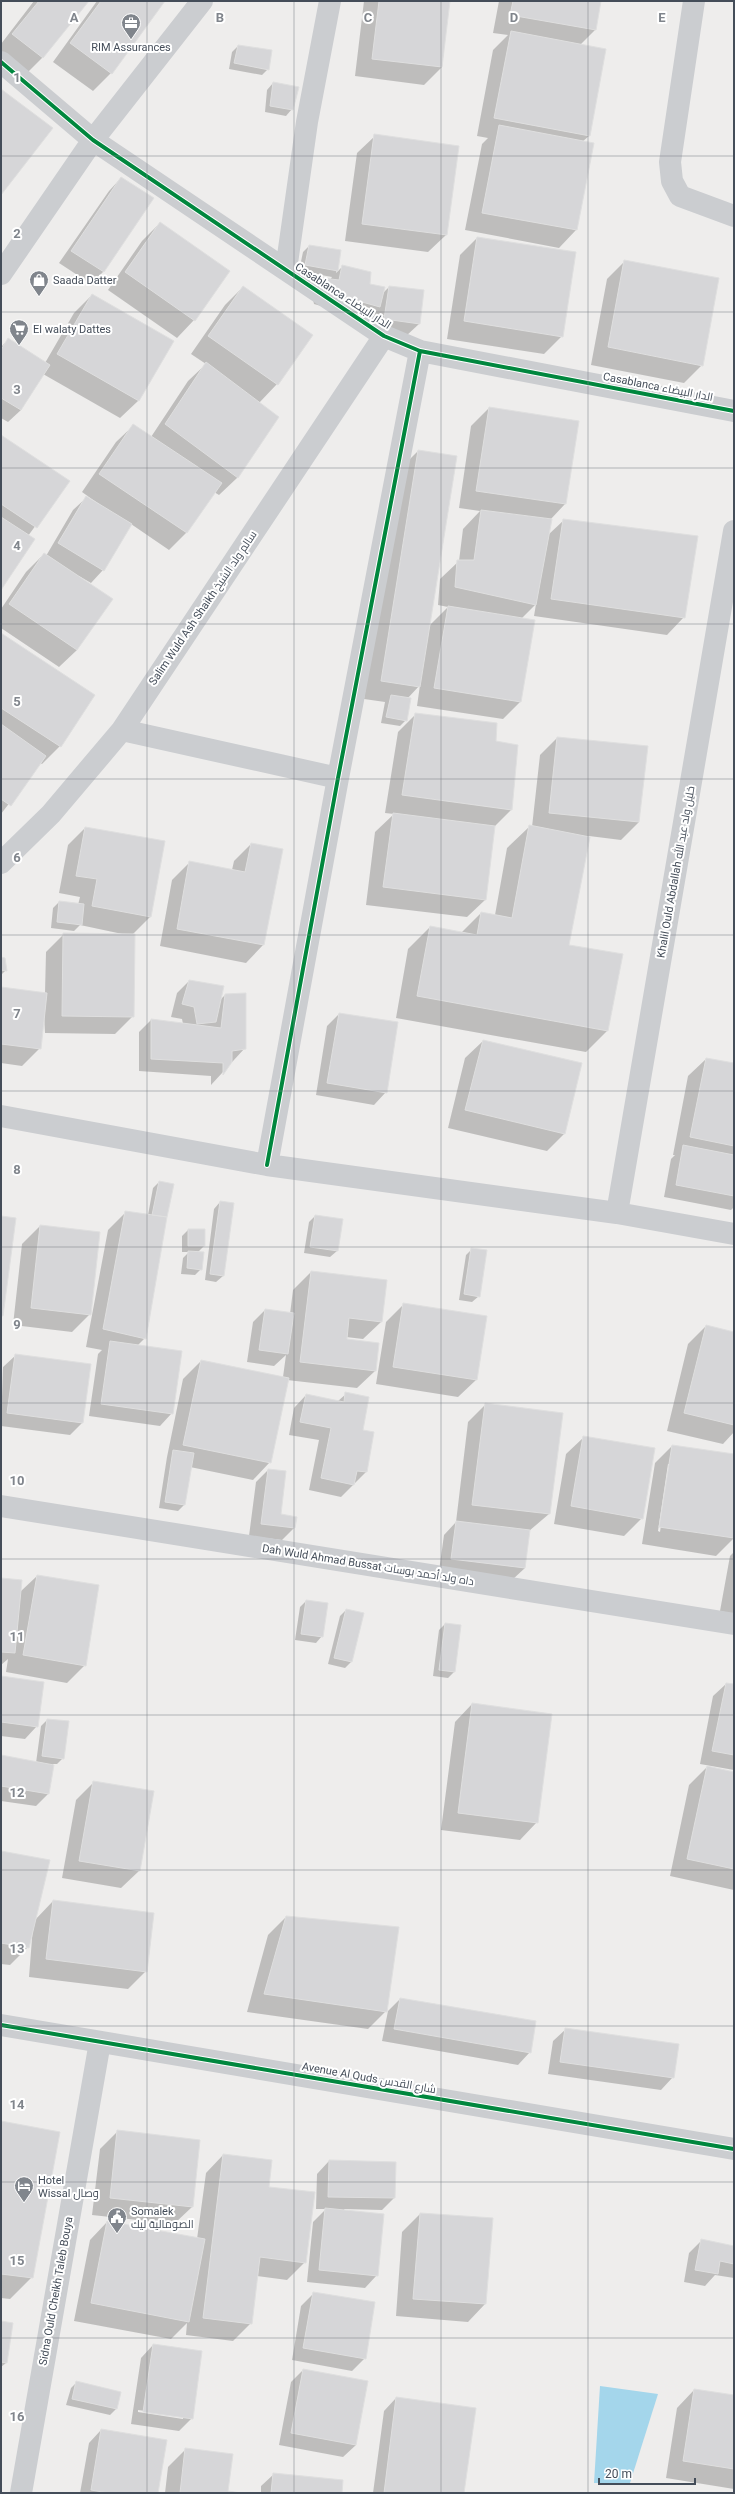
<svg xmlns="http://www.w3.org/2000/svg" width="735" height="2494" viewBox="0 0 735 2494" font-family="Roboto,Cairo,sans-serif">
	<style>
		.water { fill: #a4d6eb }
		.shadow { fill: #0003; fill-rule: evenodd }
		.building { fill: #d6d6d8; stroke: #dfdfdf }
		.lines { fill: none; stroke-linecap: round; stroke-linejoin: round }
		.minor { stroke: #cbcdd0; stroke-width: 22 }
		.cycleway-casing { stroke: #fff; stroke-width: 6 }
		.cycleway { stroke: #00873e; stroke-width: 4 }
		.grid { fill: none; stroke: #80858c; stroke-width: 1; stroke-opacity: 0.55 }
		.labels { text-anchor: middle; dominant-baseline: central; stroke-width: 4; stroke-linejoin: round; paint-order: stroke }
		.poi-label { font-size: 11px; fill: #444d59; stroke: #fff; text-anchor: start }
		.street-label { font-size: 11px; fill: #444d59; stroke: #fff }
		.grid-label { font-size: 13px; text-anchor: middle; font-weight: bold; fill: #80858c; stroke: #fff; stroke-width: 4; stroke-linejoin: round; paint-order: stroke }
	</style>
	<rect width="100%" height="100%" fill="#eeedec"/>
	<path class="water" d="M 600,2386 L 658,2394 L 630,2483 L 594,2483 Z"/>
	<path class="shadow" d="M 34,1 L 87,1 L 42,58 L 20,80 L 1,64 L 1,44 Z
		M 97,1 L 164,1 L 111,73 L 93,91 L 53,62 Z
		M 364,1 L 449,1 L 442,67 L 424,85 L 355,76 Z
		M 499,1 L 600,1 L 595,30 L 580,45 L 589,136 L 582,142 L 576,230 L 559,248 L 465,230 L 482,144 L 488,138 L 477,136 L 493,50 L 508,35 L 493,33 Z
		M 238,46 L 268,69 L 262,75 L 229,69 L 232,52 Z
		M 273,83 L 292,109 L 286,116 L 265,112 L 267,90 Z
		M 375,136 L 446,235 L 428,252 L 345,241 L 357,153 Z
		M 121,178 L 152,199 L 103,272 L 91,284 L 59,263 L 109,191 Z
		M 160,223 L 194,320 L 177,338 L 108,290 L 142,241 Z
		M 477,238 L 562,336 L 544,354 L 447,339 L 460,255 Z
		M 309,246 L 340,251 L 336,273 L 342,267 L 383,293 L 389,287 L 423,291 L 419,324 L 406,336 L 372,331 L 375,312 L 367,319 L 314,304 L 311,291 L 324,279 L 330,280 L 332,277 L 299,271 L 303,252 Z
		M 625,261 L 702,365 L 684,383 L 591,365 L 607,279 Z
		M 243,287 L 277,384 L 259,403 L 278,417 L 237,478 L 219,495 L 214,492 L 187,532 L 169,550 L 131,524 L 103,570 L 91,583 L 79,576 L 77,650 L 59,667 L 1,628 L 1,609 L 26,572 L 44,554 L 46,556 L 73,510 L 86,498 L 110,512 L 82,492 L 116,442 L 134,425 L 151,437 L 188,381 L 206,364 L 191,354 L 225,305 Z
		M 92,295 L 172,341 L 138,401 L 120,418 L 43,374 L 21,410 L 8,422 L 1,418 L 1,347 L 8,340 L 45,363 L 74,313 Z
		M 489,408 L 578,422 L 565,504 L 550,520 L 548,535 L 564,520 L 684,617 L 667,635 L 534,616 L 536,604 L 521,619 L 520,702 L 503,719 L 417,706 L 420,685 L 407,699 L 406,720 L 400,726 L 381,723 L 385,702 L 364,699 L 400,469 L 418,451 L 429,626 L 448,607 L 438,605 L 440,579 L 459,561 L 463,529 L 480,511 L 459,508 L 471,426 Z
		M 1,436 L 68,481 L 28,536 L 1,588 Z
		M 1,634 L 60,746 L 42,764 L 40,763 L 1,814 Z
		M 416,714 L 495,742 L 511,810 L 494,827 L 485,900 L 467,917 L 366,905 L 375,832 L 394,814 L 385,813 L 398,732 Z
		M 557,738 L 639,822 L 621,840 L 589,836 L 568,946 L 608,1030 L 586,1052 L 396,1018 L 408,949 L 430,927 L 461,933 L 481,913 L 495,915 L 507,848 L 529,827 L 532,827 L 540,755 Z
		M 85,828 L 150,917 L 132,935 L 133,1016 L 115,1034 L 45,1033 L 44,1014 L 40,1048 L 22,1066 L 1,1063 L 1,988 L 45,993 L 46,952 L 64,934 L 127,935 L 80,925 L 74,931 L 51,928 L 53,908 L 59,902 L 78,905 L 80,897 L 59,893 L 68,845 Z
		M 251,844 L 263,945 L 246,963 L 160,946 L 172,880 L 190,862 L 232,870 L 234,861 Z
		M 1,958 L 6,970 L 1,975 Z
		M 189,981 L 220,1000 L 225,995 L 245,1048 L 211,1085 L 211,1076 L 139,1071 L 139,1032 L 151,1020 L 183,1024 L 182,1019 L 171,1017 L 177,993 Z
		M 339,1014 L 386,1092 L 374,1105 L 316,1095 L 327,1026 Z
		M 483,1041 L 564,1134 L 547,1151 L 448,1128 L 465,1058 Z
		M 706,1059 L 734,1064 L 734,1207 L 731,1210 L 664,1197 L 671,1159 L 675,1155 L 673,1155 L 688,1076 Z
		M 159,1182 L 166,1217 L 145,1338 L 137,1346 L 172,1413 L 160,1426 L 89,1416 L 98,1354 L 102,1350 L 86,1347 L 108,1230 L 126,1212 L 148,1215 L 153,1188 Z
		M 220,1202 L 233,1204 L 223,1276 L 216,1282 L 205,1280 L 214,1209 Z
		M 315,1216 L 342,1220 L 337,1251 L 330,1257 L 304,1253 L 309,1222 Z
		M 40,1226 L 90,1314 L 72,1332 L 13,1325 L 22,1244 Z
		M 188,1230 L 204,1246 L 197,1253 L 201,1269 L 195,1275 L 181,1274 L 183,1258 L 189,1252 L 182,1252 L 182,1236 Z
		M 472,1249 L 479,1296 L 472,1302 L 459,1300 L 466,1255 Z
		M 311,1272 L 381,1322 L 363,1339 L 346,1337 L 346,1340 L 375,1371 L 357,1388 L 287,1380 L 270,1462 L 253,1480 L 190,1467 L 184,1505 L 178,1511 L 159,1508 L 167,1457 L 183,1379 L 201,1361 L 283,1377 L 286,1355 L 274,1366 L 247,1362 L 253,1322 L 265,1310 L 290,1314 L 293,1290 Z
		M 404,1304 L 476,1380 L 458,1397 L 376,1384 L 386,1322 Z
		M 706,1326 L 734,1333 L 734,1432 L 723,1444 L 667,1431 L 688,1344 Z
		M 16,1355 L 90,1365 L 82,1423 L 70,1435 L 1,1426 L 3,1367 Z
		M 346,1394 L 362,1431 L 366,1472 L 341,1497 L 309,1490 L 319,1440 L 289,1435 L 294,1408 L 306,1395 L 338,1401 Z
		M 486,1404 L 562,1414 L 549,1514 L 529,1531 L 525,1568 L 512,1580 L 439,1571 L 444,1535 L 456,1522 L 468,1422 Z
		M 584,1437 L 642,1518 L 624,1536 L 554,1524 L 566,1454 Z
		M 672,1446 L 734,1455 L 734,1538 L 716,1556 L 642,1544 L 655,1463 ZM 668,1464 L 670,1464 L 660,1532 L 658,1531 Z
		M 268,1470 L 279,1515 L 294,1528 L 282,1540 L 249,1536 L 256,1482 Z
		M 734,1552 L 734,1614 L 720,1611 L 730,1556 Z
		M 37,1576 L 85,1665 L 67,1683 L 6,1672 L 8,1659 L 1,1665 L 1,1579 L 20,1592 Z
		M 306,1601 L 327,1604 L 322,1636 L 316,1643 L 295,1640 L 300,1607 Z
		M 346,1610 L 363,1614 L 351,1662 L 345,1668 L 328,1664 L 340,1616 Z
		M 445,1624 L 454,1672 L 448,1678 L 433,1676 L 439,1630 Z
		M 1,1677 L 37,1726 L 25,1739 L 1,1736 Z
		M 726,1684 L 734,1685 L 734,1770 L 700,1764 L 713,1696 Z
		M 472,1704 L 537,1822 L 520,1840 L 441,1830 L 455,1722 Z
		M 47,1720 L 63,1758 L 57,1764 L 53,1764 L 48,1794 L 36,1806 L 1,1801 L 1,1756 L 36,1763 L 41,1726 Z
		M 707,1767 L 734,1773 L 734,1890 L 670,1876 L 689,1785 Z
		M 94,1782 L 139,1871 L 121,1888 L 62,1878 L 76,1800 Z
		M 1,1852 L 35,1920 L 53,1901 L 146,1971 L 128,1989 L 29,1977 L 33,1926 L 28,1947 L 10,1965 L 1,1964 Z
		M 286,1917 L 386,2011 L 368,2029 L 247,2012 L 268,1935 Z
		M 400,1999 L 530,2052 L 518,2065 L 382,2041 L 388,2011 Z
		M 566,2029 L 673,2077 L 661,2090 L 548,2074 L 553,2041 Z
		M 1,2122 L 32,2277 L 10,2299 L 1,2298 Z
		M 118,2131 L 192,2207 L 174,2224 L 92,2215 L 100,2149 Z
		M 223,2155 L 268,2188 L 305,2262 L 287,2280 L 257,2276 L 251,2323 L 233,2341 L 186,2335 L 187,2323 L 171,2339 L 74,2321 L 90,2240 L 107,2222 L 197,2239 L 206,2173 Z
		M 329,2161 L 394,2198 L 382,2210 L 344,2209 L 377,2275 L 365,2288 L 307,2282 L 313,2222 L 326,2209 L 316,2209 L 317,2174 Z
		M 420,2214 L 492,2219 L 485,2304 L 468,2322 L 396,2316 L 402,2232 Z
		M 701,2241 L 734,2247 L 734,2278 L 715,2275 L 705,2286 L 684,2282 L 689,2253 Z
		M 314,2293 L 365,2358 L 352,2371 L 292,2360 L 301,2306 Z
		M 1,2322 L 6,2363 L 1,2367 Z
		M 153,2345 L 192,2418 L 179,2431 L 131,2424 L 141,2358 ZM 138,2410 L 183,2416 L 183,2419 L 138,2412 Z
		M 303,2370 L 356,2445 L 343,2457 L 279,2445 L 291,2382 Z
		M 77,2382 L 120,2392 L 116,2409 L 110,2415 L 66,2405 L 71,2388 Z
		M 694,2390 L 734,2396 L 734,2489 L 666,2478 L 677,2408 Z
		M 396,2398 L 463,2493 L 373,2493 L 384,2411 Z
		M 101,2430 L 157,2493 L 80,2493 L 89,2443 Z
		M 186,2449 L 227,2492 L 233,2493 L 165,2493 L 168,2467 Z
		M 274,2474 L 341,2493 L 261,2493 L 261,2486 Z"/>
	<path class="building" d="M 39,1 L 89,1 L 43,58 L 12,34 Z
		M 101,1 L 165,1 L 112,74 L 70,43 Z
		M 379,1 L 450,1 L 442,67 L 372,59 Z
		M 513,1 L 601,1 L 596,30 L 510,15 Z
		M 511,31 L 606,49 L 590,136 L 494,118 Z
		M 238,45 L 272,50 L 269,70 L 234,63 Z
		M 273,82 L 299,87 L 293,110 L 270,106 Z
		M 1,89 L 53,128 L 1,195 Z
		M 499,125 L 594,143 L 577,230 L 482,213 Z
		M 374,134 L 459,146 L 447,235 L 362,224 Z
		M 121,177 L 154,198 L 104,272 L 71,251 Z
		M 160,222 L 230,271 L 195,321 L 125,272 Z
		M 477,237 L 576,252 L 563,337 L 464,321 Z
		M 309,245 L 341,250 L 338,271 L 305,265 Z
		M 624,260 L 719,278 L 703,366 L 608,347 Z
		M 342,265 L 371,272 L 370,284 L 385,287 L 380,307 L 326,292 L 323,278 L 339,280 Z
		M 243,286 L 313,335 L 278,385 L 208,336 Z
		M 389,286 L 424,290 L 420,324 L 384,319 Z
		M 92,294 L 174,341 L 139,401 L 57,354 Z
		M 8,338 L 50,365 L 21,410 L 1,398 L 1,350 Z
		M 206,362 L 279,417 L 238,478 L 165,424 Z
		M 489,407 L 579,421 L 566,504 L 476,491 Z
		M 133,424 L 222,483 L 187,533 L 99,474 Z
		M 1,435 L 70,481 L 37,528 L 1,504 Z
		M 418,450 L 457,456 L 420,687 L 381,681 Z
		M 86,496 L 132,524 L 104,571 L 58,543 Z
		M 481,510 L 552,519 L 536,605 L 455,587 L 457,560 L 474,560 Z
		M 1,517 L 35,539 L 1,590 Z
		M 563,519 L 698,536 L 685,618 L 551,599 Z
		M 44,553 L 113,599 L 77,650 L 9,604 Z
		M 448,606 L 535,620 L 521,702 L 434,688 Z
		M 1,633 L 95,695 L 61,747 L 1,708 Z
		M 391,695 L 411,698 L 407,721 L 386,717 Z
		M 415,713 L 497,723 L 496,741 L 518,745 L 512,810 L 402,795 Z
		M 1,724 L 46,756 L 11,806 L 1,799 Z
		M 557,737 L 648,746 L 639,822 L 549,813 Z
		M 393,813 L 495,826 L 486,900 L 383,887 Z
		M 529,825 L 590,837 L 569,945 L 623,954 L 608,1031 L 417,996 L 430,926 L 477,935 L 481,912 L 512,918 Z
		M 85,827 L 165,841 L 151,917 L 92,906 L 97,879 L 76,876 Z
		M 251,843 L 283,849 L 264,945 L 177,929 L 189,861 L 245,872 Z
		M 59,901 L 84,904 L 82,925 L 57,922 Z
		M 63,933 L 135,934 L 134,1017 L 62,1016 Z
		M 1,957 L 5,958 L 7,971 L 1,970 Z
		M 189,980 L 224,986 L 216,1022 L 197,1024 L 194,1007 L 182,1004 Z
		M 1,987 L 47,993 L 41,1049 L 1,1044 Z
		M 246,993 L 246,1049 L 232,1051 L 232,1062 L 223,1075 L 223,1063 L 151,1059 L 151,1019 L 221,1028 L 225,994 Z
		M 339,1013 L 398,1022 L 387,1093 L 327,1083 Z
		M 483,1040 L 582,1063 L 565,1134 L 465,1110 Z
		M 706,1058 L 734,1063 L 734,1146 L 690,1137 Z
		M 683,1145 L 734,1155 L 734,1196 L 676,1185 Z
		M 159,1181 L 174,1184 L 167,1217 L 152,1215 Z
		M 220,1201 L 234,1203 L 224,1276 L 210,1274 Z
		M 125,1211 L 167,1217 L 146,1339 L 103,1329 Z
		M 315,1215 L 343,1219 L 338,1251 L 310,1247 Z
		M 1,1216 L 16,1218 L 3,1316 L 1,1316 Z
		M 40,1225 L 100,1232 L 91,1315 L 31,1308 Z
		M 188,1229 L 205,1229 L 205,1246 L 188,1246 Z
		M 471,1248 L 487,1250 L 480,1297 L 464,1294 Z
		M 188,1251 L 204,1252 L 202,1270 L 187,1268 Z
		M 311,1271 L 387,1280 L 382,1322 L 349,1318 L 347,1339 L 379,1343 L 376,1371 L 300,1362 Z
		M 403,1303 L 487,1316 L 477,1380 L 393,1367 Z
		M 265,1309 L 294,1313 L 288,1354 L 259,1350 Z
		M 706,1325 L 734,1332 L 734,1425 L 684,1413 Z
		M 110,1341 L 182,1351 L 173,1414 L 101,1404 Z
		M 15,1354 L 91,1364 L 83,1423 L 7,1413 Z
		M 201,1360 L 289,1378 L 271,1463 L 183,1445 Z
		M 345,1392 L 369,1397 L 363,1430 L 374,1432 L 367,1472 L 357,1471 L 354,1485 L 321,1478 L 331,1428 L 300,1422 L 306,1394 L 344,1402 Z
		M 485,1403 L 563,1413 L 550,1514 L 472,1505 Z
		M 583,1436 L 655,1448 L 643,1519 L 571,1506 Z
		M 672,1445 L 734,1454 L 734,1538 L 659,1527 Z
		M 173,1450 L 194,1453 L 185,1505 L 165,1502 Z
		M 268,1469 L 286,1471 L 281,1514 L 297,1517 L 295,1528 L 261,1524 Z
		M 456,1521 L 530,1530 L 525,1568 L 451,1559 Z
		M 37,1575 L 99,1585 L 86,1666 L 23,1655 Z
		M 1,1578 L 22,1580 L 15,1653 L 1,1652 Z
		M 306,1600 L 328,1603 L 323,1637 L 301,1634 Z
		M 346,1609 L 364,1613 L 352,1662 L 334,1658 Z
		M 445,1623 L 461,1625 L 455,1672 L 439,1670 Z
		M 1,1676 L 44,1682 L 38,1727 L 1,1722 Z
		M 726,1683 L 734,1684 L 734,1755 L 712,1751 Z
		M 472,1703 L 552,1714 L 538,1823 L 458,1813 Z
		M 47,1719 L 69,1721 L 64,1759 L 42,1756 Z
		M 1,1755 L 54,1765 L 49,1794 L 1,1786 Z
		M 707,1766 L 734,1772 L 734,1869 L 687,1859 Z
		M 93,1781 L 154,1791 L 140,1871 L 79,1861 Z
		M 1,1851 L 50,1860 L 29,1948 L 1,1943 Z
		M 53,1900 L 154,1913 L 147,1972 L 46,1959 Z
		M 286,1916 L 399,1927 L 387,2012 L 264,1994 Z
		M 400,1998 L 536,2021 L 531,2053 L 394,2029 Z
		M 565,2028 L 679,2044 L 674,2078 L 560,2062 Z
		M 1,2121 L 60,2132 L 33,2278 L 1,2274 Z
		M 117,2130 L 200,2140 L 193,2207 L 110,2198 Z
		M 223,2154 L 272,2160 L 269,2187 L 315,2192 L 306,2263 L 260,2257 L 252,2324 L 203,2318 Z
		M 329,2160 L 396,2162 L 395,2198 L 328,2197 Z
		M 325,2208 L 384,2214 L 378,2276 L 319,2270 Z
		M 420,2213 L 493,2218 L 486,2304 L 413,2299 Z
		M 107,2221 L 205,2239 L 189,2322 L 91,2303 Z
		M 701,2239 L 734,2246 L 734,2264 L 720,2261 L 718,2274 L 695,2270 Z
		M 313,2292 L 375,2302 L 366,2359 L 303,2348 Z
		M 1,2321 L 13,2323 L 7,2363 L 1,2362 Z
		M 153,2344 L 202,2351 L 193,2419 L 143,2412 Z
		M 303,2369 L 368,2381 L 356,2445 L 291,2433 Z
		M 76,2381 L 121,2392 L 117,2409 L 72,2399 Z
		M 694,2389 L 734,2395 L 734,2469 L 683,2461 Z
		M 396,2397 L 476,2408 L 464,2493 L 384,2493 Z
		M 101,2429 L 167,2440 L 158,2493 L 108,2493 L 91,2490 Z
		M 185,2448 L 233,2454 L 228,2491 L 241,2493 L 180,2493 Z
		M 273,2473 L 343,2480 L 342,2493 L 271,2493 Z"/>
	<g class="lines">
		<path class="minor" d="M 694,1 L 670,162 L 672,181 L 680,196 L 734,216
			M 1,62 L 93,140 L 384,336 L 420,351 L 734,411
			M 286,270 L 307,122 L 330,1
			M 1,274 L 93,140 L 202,1
			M 122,730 L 338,778
			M 1,863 L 51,814 L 122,730 L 384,336
			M 1,1116 L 267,1165 L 617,1213 L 734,1234
			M 267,1165 L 338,778 L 420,351
			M 617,1213 L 734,531
			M 1,1506 L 734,1624
			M 1,2025 L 734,2149
			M 21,2493 L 100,2042"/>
		<defs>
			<path id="cycleway" d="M 1,62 L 93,140 L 384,336 L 420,351 L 734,411
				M 267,1165 L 338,778 L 420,351
				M 1,2025 L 734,2149"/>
		</defs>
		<use href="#cycleway" class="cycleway-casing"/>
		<use href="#cycleway" class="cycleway"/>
	</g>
	<path class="grid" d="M 147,1 L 147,2493M 294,1 L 294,2493M 441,1 L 441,2493M 588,1 L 588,2493M 1,156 L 734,156M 1,312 L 734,312M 1,468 L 734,468M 1,624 L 734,624M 1,779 L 734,779M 1,935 L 734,935M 1,1091 L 734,1091M 1,1247 L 734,1247M 1,1403 L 734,1403M 1,1559 L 734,1559M 1,1715 L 734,1715M 1,1870 L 734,1870M 1,2026 L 734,2026M 1,2182 L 734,2182M 1,2338 L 734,2338"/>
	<defs>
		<symbol id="office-pin" viewBox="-11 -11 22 30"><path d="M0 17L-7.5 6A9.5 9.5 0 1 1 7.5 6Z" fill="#80858c" stroke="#fff"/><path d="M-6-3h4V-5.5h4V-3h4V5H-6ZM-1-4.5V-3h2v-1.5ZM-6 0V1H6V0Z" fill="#fff"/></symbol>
		<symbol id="shop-pin" viewBox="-11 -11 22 30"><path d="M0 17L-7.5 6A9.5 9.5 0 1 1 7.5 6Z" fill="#80858c" stroke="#fff"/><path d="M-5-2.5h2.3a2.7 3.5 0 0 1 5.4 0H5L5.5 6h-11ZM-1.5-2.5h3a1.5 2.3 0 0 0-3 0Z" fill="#fff"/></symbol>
		<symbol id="supermarket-pin" viewBox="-11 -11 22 30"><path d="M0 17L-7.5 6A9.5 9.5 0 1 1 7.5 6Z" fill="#80858c" stroke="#fff"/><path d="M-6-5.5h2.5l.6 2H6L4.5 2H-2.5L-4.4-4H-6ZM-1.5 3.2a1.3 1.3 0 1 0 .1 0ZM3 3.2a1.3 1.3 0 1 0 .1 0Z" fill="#fff"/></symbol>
		<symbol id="hotel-pin" viewBox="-11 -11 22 30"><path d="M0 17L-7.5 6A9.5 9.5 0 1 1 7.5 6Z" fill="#80858c" stroke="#fff"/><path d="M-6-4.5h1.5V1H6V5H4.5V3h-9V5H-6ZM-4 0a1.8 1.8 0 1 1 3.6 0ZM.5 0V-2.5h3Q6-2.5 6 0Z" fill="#fff"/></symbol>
		<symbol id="civic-pin" viewBox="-11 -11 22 30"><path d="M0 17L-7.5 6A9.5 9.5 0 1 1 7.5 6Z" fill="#80858c" stroke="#fff"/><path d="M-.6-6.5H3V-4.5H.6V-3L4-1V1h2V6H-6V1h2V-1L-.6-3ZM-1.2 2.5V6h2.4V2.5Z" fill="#fff"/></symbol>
	</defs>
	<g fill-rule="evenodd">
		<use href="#office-pin" x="120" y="12" width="22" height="30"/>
		<use href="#shop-pin" x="28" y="269" width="22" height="30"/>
		<use href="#supermarket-pin" x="8" y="318" width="22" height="30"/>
		<use href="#hotel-pin" x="13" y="2175" width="22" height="30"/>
		<use href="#civic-pin" x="106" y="2206" width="22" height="30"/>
	</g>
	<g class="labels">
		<g class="poi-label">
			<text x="131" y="47" text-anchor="middle">RIM Assurances</text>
			<text x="53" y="280">Saada Datter</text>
			<text x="33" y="329">El walaty Dattes</text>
			<text x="38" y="2180">Hotel<tspan x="38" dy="13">Wissal وصال</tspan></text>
			<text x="131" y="2211">Somalek<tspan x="131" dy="13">الصومالية ليك</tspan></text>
		</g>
		<g class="street-label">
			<text transform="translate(343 296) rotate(33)">Casablanca الدار البيضاء</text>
			<text transform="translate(658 387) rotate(11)">Casablanca الدار البيضاء</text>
			<text transform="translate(203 608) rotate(-56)">Salim Wuld Ash Shaikh سالم ولد الشيخ</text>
			<text transform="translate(676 872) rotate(-80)">Khalil Ould Abdallah خليل ولد عبد الله</text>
			<text transform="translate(368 1565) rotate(9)">Dah Wuld Ahmad Bussat داه ولد أحمد بوسات</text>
			<text transform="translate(369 2078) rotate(10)">Avenue Al Quds شارع القدس</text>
			<text transform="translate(56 2291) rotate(-80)">Sidna Ould Cheikh Taleb Bouya</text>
		</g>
	</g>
	<g class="grid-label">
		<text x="74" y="22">A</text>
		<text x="220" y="22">B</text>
		<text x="368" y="22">C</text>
		<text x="514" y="22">D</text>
		<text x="662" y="22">E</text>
		<text x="17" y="82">1</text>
		<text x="17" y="238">2</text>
		<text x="17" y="394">3</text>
		<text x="17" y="550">4</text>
		<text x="17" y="706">5</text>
		<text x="17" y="862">6</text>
		<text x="17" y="1018">7</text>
		<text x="17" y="1174">8</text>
		<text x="17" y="1329">9</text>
		<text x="17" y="1485">10</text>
		<text x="17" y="1641">11</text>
		<text x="17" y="1797">12</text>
		<text x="17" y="1953">13</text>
		<text x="17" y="2109">14</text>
		<text x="17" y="2265">15</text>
		<text x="17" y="2421">16</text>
	</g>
	<rect width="735" height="2494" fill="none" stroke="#444d59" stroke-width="4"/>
	<path d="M599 2478v6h96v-6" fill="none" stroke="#444d59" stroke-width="2"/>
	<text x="605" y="2478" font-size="12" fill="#444d59" stroke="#ffffff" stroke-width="3" paint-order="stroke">20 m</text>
</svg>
